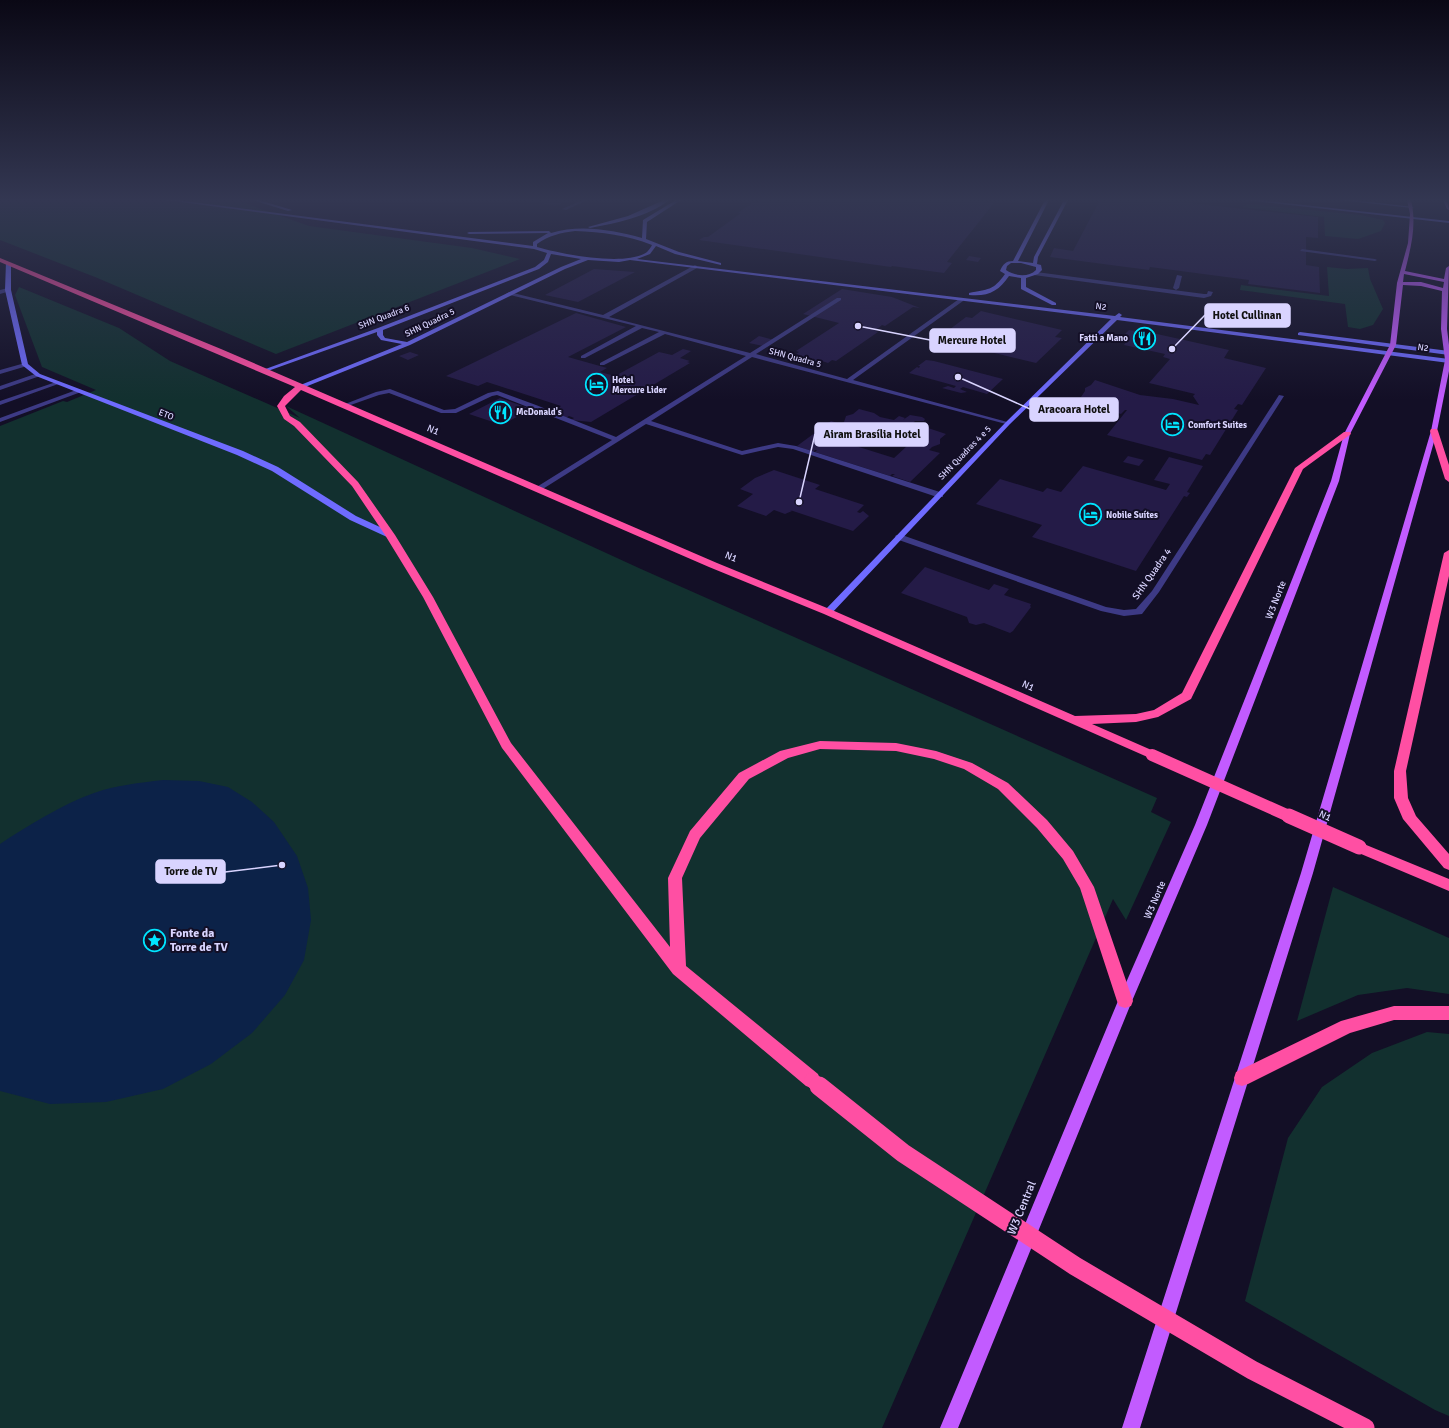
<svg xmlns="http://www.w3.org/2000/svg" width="1449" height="1428" viewBox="0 0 1449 1428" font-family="Signika,sans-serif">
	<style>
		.green { fill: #12302f }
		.water { fill: #0c2248 }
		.building { fill: #241b47; fill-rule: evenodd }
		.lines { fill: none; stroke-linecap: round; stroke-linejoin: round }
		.lane { fill: #3d3a85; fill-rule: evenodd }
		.street { fill: #3d3a85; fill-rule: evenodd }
		.secondary { fill: #6f6bff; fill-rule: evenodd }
		.primary { fill: #c25bff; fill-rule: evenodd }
		.highway { fill: #ff4fa3; fill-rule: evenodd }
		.highway-bridge-far2 { stroke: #ff4fa3; stroke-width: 12 }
		.highway-bridge-far1 { stroke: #ff4fa3; stroke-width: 15 }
		.highway-bridge { stroke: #ff4fa3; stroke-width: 19 }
		.labels { text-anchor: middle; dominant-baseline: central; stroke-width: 4; stroke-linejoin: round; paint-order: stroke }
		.far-street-label { font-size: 9px; fill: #d9d4ff; stroke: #130f26 }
		.far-poi-label { font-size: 9px; font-weight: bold; fill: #d9d4ff; stroke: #130f26; text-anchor: start }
		.street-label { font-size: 10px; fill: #d9d4ff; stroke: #130f26 }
		.near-poi-label { font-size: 12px; font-weight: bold; fill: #d9d4ff; stroke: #130f26; text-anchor: start }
		.near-street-label { font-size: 12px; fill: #d9d4ff; stroke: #130f26 }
		.leader { fill: none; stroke: #d9d4ff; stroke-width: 1.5 }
		.callout-dot { fill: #d9d4ff; stroke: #130f26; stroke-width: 1.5 }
		.callout { fill: #d9d4ff; stroke: #d9d4ff; stroke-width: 1.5 }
		.callout-label { font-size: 11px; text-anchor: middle; font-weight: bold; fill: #111 }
	</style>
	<rect width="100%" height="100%" fill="#130f26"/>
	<path class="green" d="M 0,200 L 236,200 L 309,226 L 472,248 L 520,259 L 276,354 L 95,277 L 0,240 Z
		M 1249,204 L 1361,215 L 1383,220 L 1385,223 L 1381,231 L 1358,239 L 1325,236 L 1324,217 L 1242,207 Z
		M 1327,267 L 1347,269 L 1368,268 L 1370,279 L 1383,309 L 1373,325 L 1360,329 L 1348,327 L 1345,304 L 1240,290 L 1241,285 L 1329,296 Z
		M 19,287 L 119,328 L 170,361 L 300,418 L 286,406 L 641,569 L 1157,798 L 1151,812 L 1171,822 L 1126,920 L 1113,899 L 882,1428 L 0,1428 L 0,426 L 63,401 L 67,402 L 96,390 L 42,367 L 15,295 Z
		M 1333,887 L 1449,938 L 1449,994 L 1407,988 L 1358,995 L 1297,1021 Z
		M 1427,1032 L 1449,1034 L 1449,1416 L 1435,1410 L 1245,1301 L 1288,1138 L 1322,1087 L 1372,1053 Z"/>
	<path class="water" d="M 163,780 L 199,781 L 228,787 L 252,802 L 274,822 L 297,856 L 308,888 L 311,920 L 304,960 L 285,995 L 252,1033 L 211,1064 L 163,1089 L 106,1102 L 50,1104 L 0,1091 L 0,844 C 29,825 61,805 94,793 C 116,785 139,783 163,780 Z"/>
	<path class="building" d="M 524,200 L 569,200 L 556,206 Z
		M 760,200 L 969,200 L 994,203 L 947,262 L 952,263 L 944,273 L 892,266 L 891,267 L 699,240 L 704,237 L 708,237 L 741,213 L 738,213 L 753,202 L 756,203 Z
		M 1100,200 L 1162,200 L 1318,217 L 1318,238 L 1306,237 L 1306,265 L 1319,267 L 1320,293 L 1248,284 L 1249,280 L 1150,267 L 1149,270 L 1050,257 L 1054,248 L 1073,251 Z
		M 969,256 L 981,258 L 978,262 L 966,260 Z
		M 594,269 L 635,272 L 578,302 L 545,295 Z
		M 842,289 L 892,297 L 920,308 L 913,307 L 885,326 L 882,325 L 875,331 L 878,332 L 836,361 L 832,360 L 828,363 L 819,360 L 816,363 L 799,358 L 802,356 L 796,354 L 799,352 L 796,351 L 839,323 L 803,314 Z
		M 981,311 L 1062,330 L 1055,337 L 1062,338 L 1036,363 L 937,339 L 966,317 L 972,318 Z
		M 576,313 L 626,327 L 568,357 L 607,368 L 600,372 L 615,376 L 659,352 L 672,355 L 683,349 L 691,351 L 680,358 L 690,361 L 687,362 L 690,363 L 591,422 L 571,420 L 574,418 L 569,416 L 566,418 L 558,413 L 560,411 L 556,410 L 561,406 L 487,382 L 478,386 L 446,376 Z
		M 1129,330 L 1137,331 L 1139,330 L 1229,350 L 1224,358 L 1266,368 L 1242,405 L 1238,404 L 1234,409 L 1238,410 L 1210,455 L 1206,454 L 1202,460 L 1107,435 L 1127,410 L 1125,410 L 1121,414 L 1114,412 L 1110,415 L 1103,414 L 1100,411 L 1109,403 L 1081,397 L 1085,391 L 1085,388 L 1091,385 L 1095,380 L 1140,395 L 1173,399 L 1199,405 L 1193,396 L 1195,394 L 1149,383 L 1170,359 L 1163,357 L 1165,354 L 1124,345 L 1126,342 L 1119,340 Z
		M 759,336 L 774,340 L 763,346 L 749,343 Z
		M 410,352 L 419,355 L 408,360 L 399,356 Z
		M 926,360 L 934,361 L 1003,379 L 987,394 L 963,387 L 960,389 L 967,392 L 961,393 L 942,388 L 948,386 L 954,388 L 956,386 L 909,373 L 917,367 L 919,368 L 920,366 L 918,366 Z
		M 500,398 L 531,409 L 502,425 L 469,414 Z
		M 859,409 L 874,413 L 880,417 L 894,420 L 899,416 L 905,418 L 903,420 L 910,415 L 922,417 L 925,419 L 924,421 L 915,421 L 913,423 L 946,434 L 940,439 L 940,444 L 932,447 L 929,450 L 940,453 L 910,482 L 892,476 L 895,474 L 892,474 L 890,476 L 815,452 L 817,450 L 815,450 L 813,452 L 797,446 L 831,421 L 841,424 L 844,422 L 846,416 L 853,414 ZM 857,431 L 880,435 L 907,446 L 894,458 L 843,442 Z
		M 1128,456 L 1144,460 L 1139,466 L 1123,462 Z
		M 1169,457 L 1203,466 L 1187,492 L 1190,493 L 1187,497 L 1184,496 L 1136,571 L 1032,537 L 1042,525 L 976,504 L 1000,479 L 1043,492 L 1047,488 L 1061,492 L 1083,466 L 1166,490 L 1170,484 L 1154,480 Z
		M 774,470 L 820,485 L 815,489 L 864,505 L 857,512 L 860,513 L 863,511 L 869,516 L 853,531 L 790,510 L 792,511 L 785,514 L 774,510 L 766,516 L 737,506 L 753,494 L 740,489 L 755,478 Z
		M 925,567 L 989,590 L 994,584 L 1009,589 L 1004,595 L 1031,604 L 1030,606 L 1031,607 L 1013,631 L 1010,633 L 984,623 L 976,625 L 969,623 L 967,617 L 901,593 Z"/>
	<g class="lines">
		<path class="lane" d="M 582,200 L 587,200 L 566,210 L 562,209 Z
			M 1302,249 L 1375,259 L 1377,260 L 1375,261 L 1300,251 Z
			M 695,265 L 697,266 L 697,268 L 609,317 L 750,353 L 837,298 L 841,298 L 841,300 L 756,354 L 847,379 L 959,299 L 963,299 L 963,301 L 853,380 L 1011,423 L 1006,424 L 752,357 L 651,421 L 742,451 L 778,443 L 796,446 L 943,493 L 943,497 L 937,497 L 793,449 L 778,447 L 742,455 L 646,424 L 538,492 L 534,490 L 535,488 L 612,440 L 497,395 L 492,396 L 456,413 L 441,413 L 389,393 L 379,395 L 345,407 L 340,406 L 376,392 L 390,389 L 444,410 L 455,409 L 488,393 L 498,391 L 536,405 L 616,437 L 746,356 L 665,334 L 604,365 L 600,365 L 600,363 L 659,332 L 642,328 L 585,358 L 581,358 L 581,356 L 636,326 L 506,294 L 509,292 L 603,315 Z
			M 1036,272 L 1204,294 L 1207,294 L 1208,291 L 1213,292 L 1211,296 L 1204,298 L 1034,275 L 1034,273 Z
			M 8,288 L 10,289 L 10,291 L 0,294 L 0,290 Z
			M 25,363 L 28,365 L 27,366 L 0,374 L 0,370 Z
			M 38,373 L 41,375 L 40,376 L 0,390 L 0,386 Z
			M 56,382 L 61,383 L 0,405 L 0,401 Z
			M 79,389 L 82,391 L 81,392 L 0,422 L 0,418 Z
			M 1279,395 L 1284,396 L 1159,592 L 1142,614 L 1124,616 L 1101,611 L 896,539 L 895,537 L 896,535 L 902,535 L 1106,607 L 1124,610 L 1136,609 L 1152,591 Z"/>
		<path class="street" d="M 1177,275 L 1182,276 L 1179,288 L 1176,290 L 1173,288 Z"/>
		<path class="secondary" d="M 166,200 L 177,200 L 533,246 L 533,242 L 548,233 L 469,234 L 467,233 L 469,232 L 549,231 L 551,233 C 580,224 613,230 642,238 L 643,220 L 676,200 L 681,200 L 647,222 L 646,239 L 679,252 L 721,263 L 721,265 L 675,254 L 656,246 L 650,254 L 637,259 L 1115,316 L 1119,313 L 1122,315 L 1120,317 L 1449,359 L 1449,363 L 1117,320 L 1010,424 L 831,614 L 828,615 L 824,612 L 825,610 L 1006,422 L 1111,319 L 630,260 L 619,262 L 588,260 L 565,269 L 410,345 L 300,389 L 298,388 L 298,386 L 402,344 L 381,340 L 377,335 L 377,332 L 265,372 L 260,371 L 378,328 L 535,267 L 544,260 L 547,253 L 534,249 ZM 575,231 C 602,232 627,235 652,245 C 651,247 649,250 647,252 C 626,267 561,254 537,247 L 537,244 C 549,235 561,233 575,231 ZM 551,254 L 581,259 L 561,267 L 407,342 L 385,338 L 383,335 L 383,330 L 539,269 L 548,262 Z
			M 252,200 L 259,200 L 292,210 L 288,211 Z
			M 664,200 L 669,200 C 648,217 616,223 590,228 L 588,227 L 628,216 Z
			M 1045,200 L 1049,200 L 1018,261 L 1033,263 L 1034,257 L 1064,200 L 1068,200 L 1038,257 L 1037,264 L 1041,265 L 1042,270 L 1038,274 L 1026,278 L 1026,287 L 1056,303 L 1056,305 L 1052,305 L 1021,289 L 1021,278 L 1009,276 C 999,291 988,297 969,295 L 969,293 C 988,289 993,291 1005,274 L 1000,271 C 1003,264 1006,261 1013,261 ZM 1011,263 L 1021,263 L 1036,267 L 1036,270 C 1028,278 1015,276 1006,270 L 1007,266 Z
			M 1245,200 L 1258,200 L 1449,221 L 1449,223 Z
			M 1339,200 L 1353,200 L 1414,207 L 1412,208 Z
			M 6,262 L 11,263 L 11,290 L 28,364 L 40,374 L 243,451 L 278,467 L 356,516 L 393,533 L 393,537 L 387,537 L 350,520 L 272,471 L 237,455 L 36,376 L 22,365 L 5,290 Z
			M 1300,332 L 1449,351 L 1449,355 L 1298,335 L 1298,333 Z"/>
		<path class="primary" d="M 1407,200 L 1411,200 C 1417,225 1411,247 1405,271 L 1444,279 L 1446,268 L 1449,266 L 1447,329 L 1449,345 L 1449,371 L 1437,431 L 1313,873 L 1140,1428 L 1122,1428 L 1301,873 L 1431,431 L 1445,360 L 1441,329 L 1442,291 L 1421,286 L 1403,285 L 1396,345 L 1350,434 L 1339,481 L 1207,825 L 1132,1001 L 958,1428 L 940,1428 L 1118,1001 L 1195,825 L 1331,481 L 1344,434 L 1390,345 L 1397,283 L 1408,243 L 1410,214 ZM 1404,274 L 1444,282 L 1443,288 L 1421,282 L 1403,282 Z
			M 1443,200 L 1447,200 L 1449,210 L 1447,209 Z"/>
		<path class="highway" d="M 0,258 L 221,349 L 717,563 L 832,610 L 1075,716 L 1136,714 L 1154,710 L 1182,693 L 1295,468 L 1344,432 L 1350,432 L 1351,434 L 1303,469 L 1191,699 L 1158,717 L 1136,722 L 1092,724 L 1156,752 L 1158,755 L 1156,758 L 1152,759 L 824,614 L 709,567 L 301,390 L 285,406 L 290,416 L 300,422 L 358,482 L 395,535 L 433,597 L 511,743 L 670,947 L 668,878 L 690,831 L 739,773 L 780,751 L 820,741 L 896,743 L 936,751 L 972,763 L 1008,783 L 1047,820 L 1073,851 L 1094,887 L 1133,1001 L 1131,1006 L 1125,1008 L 1119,1006 L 1117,1001 L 1080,888 L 1063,859 L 1037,828 L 998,789 L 964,769 L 934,759 L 896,751 L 820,749 L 788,758 L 749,779 L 700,838 L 682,878 L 686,966 L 818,1074 L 820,1080 L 818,1086 L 812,1088 L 806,1086 L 673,974 L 502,748 L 423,597 L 385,535 L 352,486 L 294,426 L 284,419 L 277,406 L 284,396 L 295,387 L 0,262 Z
			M 1431,429 L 1437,429 L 1438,431 L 1449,465 L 1449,482 L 1445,479 L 1430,431 Z
			M 1449,550 L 1449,576 L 1406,771 L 1408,798 L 1416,816 L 1449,854 L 1449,870 L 1444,868 L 1403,819 L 1394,798 L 1394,771 L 1444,553 Z
			M 1359,842 L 1449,879 L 1449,891 L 1354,851 L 1352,847 L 1354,843 Z
			M 1394,1006 L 1449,1006 L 1449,1020 L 1394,1020 L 1350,1033 L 1248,1084 L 1242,1086 L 1236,1084 L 1234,1078 L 1236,1072 L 1341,1021 Z"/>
		<path class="highway-bridge-far2" d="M 1152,755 L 1291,817"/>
		<path class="highway-bridge-far1" d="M 1289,816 L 1359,847
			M 812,1080 L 820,1087"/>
		<path class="highway-bridge" d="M 819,1086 L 903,1153 L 1075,1266 L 1252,1370 L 1365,1428"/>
	</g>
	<linearGradient id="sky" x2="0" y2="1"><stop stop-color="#0a0815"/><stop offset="0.5" stop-color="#333752"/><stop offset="1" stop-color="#333752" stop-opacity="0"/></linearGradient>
	<rect width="1449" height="400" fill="url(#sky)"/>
	<defs>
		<symbol id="restaurant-ring" viewBox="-11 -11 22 22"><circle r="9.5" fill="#130f26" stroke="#00e5ff" stroke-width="1.5"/><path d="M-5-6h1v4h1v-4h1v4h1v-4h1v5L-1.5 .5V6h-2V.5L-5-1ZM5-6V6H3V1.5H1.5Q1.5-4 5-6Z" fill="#00e5ff"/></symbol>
		<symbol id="hotel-ring" viewBox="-11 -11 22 22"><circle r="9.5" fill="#130f26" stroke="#00e5ff" stroke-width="1.5"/><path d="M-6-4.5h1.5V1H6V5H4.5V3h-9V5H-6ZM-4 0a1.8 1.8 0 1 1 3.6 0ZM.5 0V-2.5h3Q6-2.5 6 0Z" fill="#00e5ff"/></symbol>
		<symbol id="sight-ring" viewBox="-11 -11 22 22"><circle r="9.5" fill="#130f26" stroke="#00e5ff" stroke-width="1.5"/><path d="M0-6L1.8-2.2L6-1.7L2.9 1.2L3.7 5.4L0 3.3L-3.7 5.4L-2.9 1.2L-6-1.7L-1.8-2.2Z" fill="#00e5ff"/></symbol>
	</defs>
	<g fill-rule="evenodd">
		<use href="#restaurant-ring" x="1132" y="326" width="25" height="25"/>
		<use href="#hotel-ring" x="584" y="372" width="25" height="25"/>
		<use href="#restaurant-ring" x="488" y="400" width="25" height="25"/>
		<use href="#hotel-ring" x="1160" y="412" width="25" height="25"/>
		<use href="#hotel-ring" x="1078" y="502" width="25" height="25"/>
		<use href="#sight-ring" x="142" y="928" width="25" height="25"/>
	</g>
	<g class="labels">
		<g class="far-street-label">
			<text transform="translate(1101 307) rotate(7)">N2</text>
			<text transform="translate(384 317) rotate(-21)">SHN Quadra 6</text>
			<text transform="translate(430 323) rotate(-26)">SHN Quadra 5</text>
			<text transform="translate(1423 348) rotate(8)">N2</text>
			<text transform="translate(795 358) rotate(15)">SHN Quadra 5</text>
			<text transform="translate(166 415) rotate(21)">ETO</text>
			<text transform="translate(965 453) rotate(-46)">SHN Quadras 4 e 5</text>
		</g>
		<g class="far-poi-label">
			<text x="1128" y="338" text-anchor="end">Fatti a Mano</text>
			<text x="612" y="380">Hotel<tspan x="612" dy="10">Mercure Lider</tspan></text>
			<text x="516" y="412">McDonald's</text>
			<text x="1188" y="425">Comfort Suites</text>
			<text x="1106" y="515">Nobile Suítes</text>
		</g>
		<g class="street-label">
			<text transform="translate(433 430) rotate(23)">N1</text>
			<text transform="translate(731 557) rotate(22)">N1</text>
			<text transform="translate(1152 574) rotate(-55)">SHN Quadra 4</text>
			<text transform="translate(1276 600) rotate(-69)">W3 Norte</text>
			<text transform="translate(1028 686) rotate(24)">N1</text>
			<text transform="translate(1325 816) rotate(24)">N1</text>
			<text transform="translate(1155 900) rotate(-67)">W3 Norte</text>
		</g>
		<g class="near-poi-label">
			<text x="170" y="933">Fonte da<tspan x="170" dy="14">Torre de TV</tspan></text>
		</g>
		<g class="near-street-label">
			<text transform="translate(1022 1208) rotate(-68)">W3 Central</text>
		</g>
	</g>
	<path class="leader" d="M1172 349L1205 315M858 326L930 340M958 377L1030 409M799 502L815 434M282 865L225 872"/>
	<g class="callout-dot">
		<circle cx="1172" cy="349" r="4"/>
		<circle cx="858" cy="326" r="4"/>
		<circle cx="958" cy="377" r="4"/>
		<circle cx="799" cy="502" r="4"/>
		<circle cx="282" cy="865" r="4"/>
	</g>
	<g class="callout">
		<rect x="1205" y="304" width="85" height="23" rx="4"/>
		<rect x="930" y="329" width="85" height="23" rx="4"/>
		<rect x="1030" y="398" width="88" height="23" rx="4"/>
		<rect x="815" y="423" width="113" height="23" rx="4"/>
		<rect x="156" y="860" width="69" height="23" rx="4"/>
	</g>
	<g class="callout-label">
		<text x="1247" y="319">Hotel Cullinan</text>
		<text x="972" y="344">Mercure Hotel</text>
		<text x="1074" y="413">Aracoara Hotel</text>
		<text x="872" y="438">Airam Brasília Hotel</text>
		<text x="191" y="875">Torre de TV</text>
	</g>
</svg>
